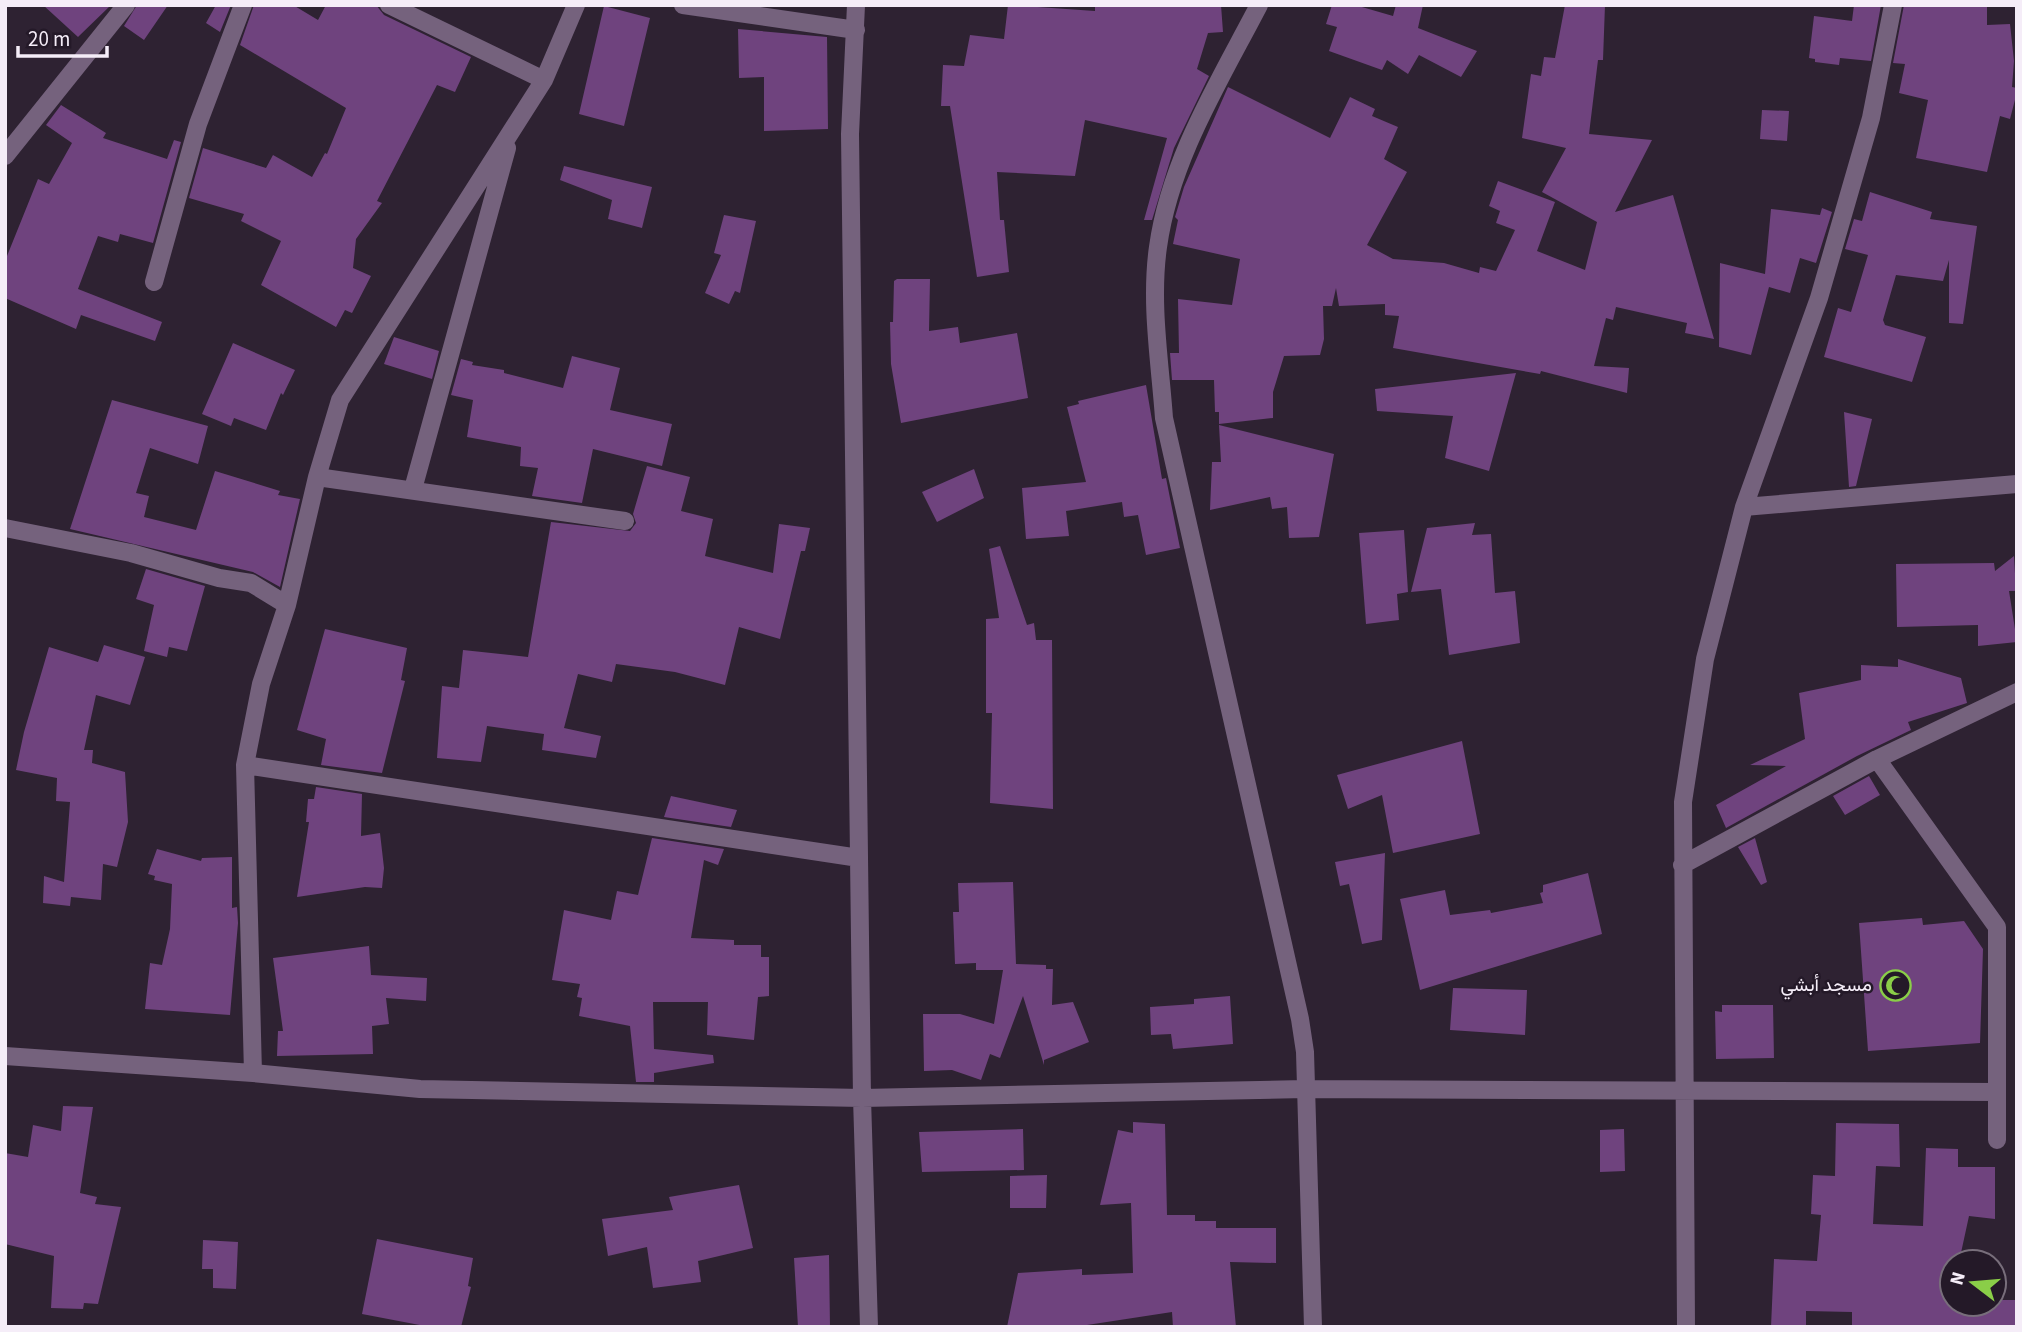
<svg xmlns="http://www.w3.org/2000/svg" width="2022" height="1332" viewBox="0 0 2022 1332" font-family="'Source Sans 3',Vazirmatn,sans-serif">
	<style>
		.building { fill: #6f437e }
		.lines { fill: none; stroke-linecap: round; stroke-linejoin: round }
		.minor { stroke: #75627d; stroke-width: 18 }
		.labels { text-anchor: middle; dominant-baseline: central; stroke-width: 5; stroke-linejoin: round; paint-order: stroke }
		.poi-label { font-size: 19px; fill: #f5edf8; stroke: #241928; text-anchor: end }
	</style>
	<rect width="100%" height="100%" fill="#2e2232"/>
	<path class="building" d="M 43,5 L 111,5 L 78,37 Z
		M 137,5 L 168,5 L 144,40 L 124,26 Z
		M 216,5 L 231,5 L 220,32 L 206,23 Z
		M 254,5 L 293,5 L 318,20 L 326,5 L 376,5 L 384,15 L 471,57 L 455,92 L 437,85 L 377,201 L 382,203 L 356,239 L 353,268 L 371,276 L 352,313 L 345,310 L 336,327 L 261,285 L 281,241 L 241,221 L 244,214 L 189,198 L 203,148 L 266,168 L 273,155 L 312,177 L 325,153 L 327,154 L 346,108 L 240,45 Z
		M 1008,5 L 1095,11 L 1095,5 L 1221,5 L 1223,32 L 1208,33 L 1197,69 L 1209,76 L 1174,148 L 1152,220 L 1144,220 L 1167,138 L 1085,120 L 1075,176 L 997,172 L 1000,220 L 1004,220 L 1009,272 L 977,277 L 950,106 L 941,106 L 943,65 L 964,66 L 970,35 L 1004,39 Z
		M 1332,5 L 1355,5 L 1393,16 L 1396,5 L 1423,5 L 1418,28 L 1477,51 L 1461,77 L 1419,55 L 1408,74 L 1387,60 L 1382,70 L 1329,51 L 1337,27 L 1326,24 Z
		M 1565,5 L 1605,5 L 1603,60 L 1598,60 L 1589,134 L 1652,140 L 1615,212 L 1673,195 L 1714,339 L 1685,333 L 1687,323 L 1616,307 L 1613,320 L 1606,318 L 1594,366 L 1629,368 L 1627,393 L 1541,371 L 1540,374 L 1393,348 L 1399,316 L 1385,315 L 1385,304 L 1339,306 L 1336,288 L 1332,306 L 1323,306 L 1324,339 L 1320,355 L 1284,356 L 1273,392 L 1273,418 L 1219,424 L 1219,412 L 1215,412 L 1214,380 L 1172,380 L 1170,353 L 1179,353 L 1178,299 L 1232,305 L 1240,259 L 1173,244 L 1178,220 L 1175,217 L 1184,187 L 1228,87 L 1330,138 L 1350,97 L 1375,109 L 1372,116 L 1398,127 L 1384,159 L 1407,172 L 1367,245 L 1393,259 L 1444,263 L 1479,273 L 1480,267 L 1496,271 L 1515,230 L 1496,223 L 1500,211 L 1489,206 L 1498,181 L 1555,202 L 1537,251 L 1585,270 L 1597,222 L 1542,192 L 1566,148 L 1522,138 L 1531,74 L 1541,76 L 1544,57 L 1555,58 Z
		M 1854,5 L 1881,5 L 1871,61 L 1840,58 L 1839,65 L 1815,62 L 1815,59 L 1809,58 L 1814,16 L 1852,21 Z
		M 1904,5 L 1987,5 L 1987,25 L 2010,24 L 2014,61 L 2012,87 L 2017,88 L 2017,92 L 2010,119 L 2000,116 L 1987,172 L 1916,158 L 1928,100 L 1899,93 L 1905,64 L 1893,63 Z
		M 604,6 L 650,18 L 624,126 L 579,114 Z
		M 738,29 L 827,37 L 828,129 L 764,131 L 764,77 L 739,78 Z
		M 61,105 L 106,133 L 103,138 L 167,159 L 174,140 L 181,142 L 153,243 L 120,234 L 118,242 L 98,236 L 78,289 L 162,322 L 155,341 L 81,315 L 76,329 L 5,298 L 5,261 L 38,179 L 49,184 L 72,143 L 46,125 Z
		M 1762,110 L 1789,111 L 1787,141 L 1760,139 Z
		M 564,166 L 652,187 L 642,228 L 608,219 L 612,200 L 560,180 Z
		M 1870,192 L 1932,212 L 1930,219 L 1977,226 L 1963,324 L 1949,323 L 1949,260 L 1943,281 L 1896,275 L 1883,320 L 1885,325 L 1926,337 L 1912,382 L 1824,357 L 1838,308 L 1851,312 L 1868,255 L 1845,249 L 1854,219 L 1862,221 Z
		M 1822,208 L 1832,212 L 1816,263 L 1800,258 L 1790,293 L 1769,287 L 1751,355 L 1719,347 L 1720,263 L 1765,274 L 1771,209 L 1820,215 Z
		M 724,215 L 756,221 L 740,293 L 735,291 L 729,304 L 705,293 L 721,255 L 714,253 Z
		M 897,279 L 930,279 L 929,331 L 958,327 L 960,343 L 1017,333 L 1028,398 L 901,423 L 891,364 L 890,322 L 893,322 L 894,281 Z
		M 394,337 L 439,351 L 432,379 L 384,364 Z
		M 233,343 L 295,370 L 283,395 L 281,393 L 266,430 L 234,418 L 231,426 L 202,414 Z
		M 572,356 L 620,368 L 610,410 L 672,424 L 662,466 L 593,449 L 582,503 L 532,496 L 538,468 L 520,466 L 521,447 L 467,437 L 473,400 L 451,395 L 461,359 L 473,362 L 472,365 L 504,370 L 504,373 L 563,388 Z
		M 1516,373 L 1489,471 L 1445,458 L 1453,416 L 1377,411 L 1375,389 Z
		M 1146,385 L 1162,479 L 1166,478 L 1180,548 L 1146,555 L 1138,515 L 1124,517 L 1122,502 L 1066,511 L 1069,536 L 1026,539 L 1022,488 L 1086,482 L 1067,407 L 1079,404 L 1078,401 Z
		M 112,400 L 208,426 L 198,464 L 150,448 L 136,493 L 149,496 L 144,517 L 196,530 L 215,471 L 280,491 L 278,495 L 300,499 L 280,587 L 253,572 L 70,529 Z
		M 1844,412 L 1872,419 L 1856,486 L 1849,487 Z
		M 1219,425 L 1334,454 L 1319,537 L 1289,538 L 1287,507 L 1272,509 L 1270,497 L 1210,510 L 1212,462 L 1221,462 Z
		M 647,466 L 690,477 L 681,511 L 713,519 L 705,556 L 773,573 L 779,524 L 810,528 L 805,551 L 801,551 L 780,639 L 739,627 L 725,685 L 675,672 L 616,664 L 612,682 L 578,674 L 564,728 L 601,736 L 596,758 L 542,750 L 544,734 L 487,726 L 481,762 L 437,758 L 442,686 L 459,688 L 463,650 L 528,657 L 551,522 L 630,531 L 636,523 L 633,514 Z
		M 974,469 L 984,498 L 937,522 L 922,492 Z
		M 1475,523 L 1472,535 L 1491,534 L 1495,593 L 1515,591 L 1520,643 L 1449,655 L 1441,589 L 1411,592 L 1427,528 Z
		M 1404,530 L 1408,592 L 1397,594 L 1399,620 L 1366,624 L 1359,533 Z
		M 1000,546 L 1027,625 L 1034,623 L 1036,640 L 1052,640 L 1053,809 L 990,803 L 992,713 L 986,713 L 986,619 L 999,618 L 989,549 Z
		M 2014,556 L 2016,591 L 2009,591 L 2017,642 L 1978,646 L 1978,625 L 1897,627 L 1896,564 L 1994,563 L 1995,571 Z
		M 146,569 L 205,586 L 187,651 L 169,647 L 167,657 L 144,651 L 154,605 L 136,599 Z
		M 325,629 L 407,648 L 401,680 L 405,681 L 382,773 L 321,765 L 326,739 L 297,730 Z
		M 104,645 L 145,657 L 130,705 L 96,695 L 84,750 L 93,750 L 92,763 L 125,772 L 128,822 L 117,867 L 103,864 L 101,900 L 71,897 L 70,906 L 43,903 L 44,876 L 64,882 L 70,802 L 56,801 L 57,778 L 16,770 L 24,732 L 49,647 L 98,662 Z
		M 1898,659 L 1961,678 L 1967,703 L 1908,722 L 1911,730 L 1857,756 L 1726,828 L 1716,805 L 1786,766 L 1750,765 L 1805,739 L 1799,693 L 1861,680 L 1861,665 L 1898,667 Z
		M 1462,741 L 1480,834 L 1393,853 L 1382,795 L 1348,809 L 1337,775 Z
		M 1869,776 L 1880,795 L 1845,815 L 1833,796 Z
		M 316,787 L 362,794 L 361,836 L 380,833 L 384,868 L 382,888 L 365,887 L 297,897 L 309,822 L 306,822 L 308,799 L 314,799 Z
		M 671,796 L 737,810 L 731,827 L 664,817 Z
		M 652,838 L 724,849 L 718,865 L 704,860 L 691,938 L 734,940 L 734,945 L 761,945 L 761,957 L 769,957 L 769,996 L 758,997 L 754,1040 L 707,1035 L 708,1002 L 653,1002 L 654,1049 L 713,1055 L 714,1063 L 654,1073 L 654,1082 L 636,1082 L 630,1026 L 579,1016 L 582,998 L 577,997 L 580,984 L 552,980 L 564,910 L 611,920 L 617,891 L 638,895 Z
		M 1755,838 L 1767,882 L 1761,885 L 1738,847 Z
		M 157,849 L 201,861 L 202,858 L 232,857 L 232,908 L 237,907 L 238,923 L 230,1015 L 145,1009 L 150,963 L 162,965 L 170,929 L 172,884 L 154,880 L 155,876 L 148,874 Z
		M 1385,853 L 1382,940 L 1362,944 L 1349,884 L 1340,886 L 1335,862 Z
		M 1588,873 L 1602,934 L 1420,990 L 1400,899 L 1445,890 L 1450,915 L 1490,910 L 1491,913 L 1543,903 L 1540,893 L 1543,892 L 1543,885 Z
		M 1013,882 L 1016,964 L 1046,965 L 1046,969 L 1053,969 L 1052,1005 L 1073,1002 L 1089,1042 L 1044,1060 L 1044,1065 L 1023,996 L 1000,1058 L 990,1054 L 981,1080 L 952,1070 L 924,1071 L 923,1014 L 960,1014 L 994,1024 L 1003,970 L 976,970 L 976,963 L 955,964 L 953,912 L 959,912 L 958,883 Z
		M 1922,918 L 1923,925 L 1964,921 L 1983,949 L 1980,1043 L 1868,1051 L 1859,923 Z
		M 369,946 L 371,975 L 427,978 L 426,1001 L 386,998 L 389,1024 L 372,1026 L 373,1054 L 277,1056 L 278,1031 L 283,1031 L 273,958 Z
		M 1453,988 L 1527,990 L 1525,1035 L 1450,1030 Z
		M 1230,996 L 1233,1044 L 1173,1049 L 1171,1034 L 1151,1035 L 1150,1007 L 1194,1004 L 1194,999 Z
		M 1722,1005 L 1773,1005 L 1774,1058 L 1716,1059 L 1715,1011 L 1722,1012 Z
		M 63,1106 L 93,1107 L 80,1193 L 97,1197 L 95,1204 L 121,1207 L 98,1304 L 84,1303 L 83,1309 L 51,1308 L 54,1256 L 5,1244 L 5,1153 L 28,1157 L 33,1125 L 61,1131 Z
		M 1133,1122 L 1165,1124 L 1167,1215 L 1195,1215 L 1195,1221 L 1216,1221 L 1216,1228 L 1276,1228 L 1276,1263 L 1230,1262 L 1236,1327 L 1173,1327 L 1172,1312 L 1074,1327 L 1007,1327 L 1018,1273 L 1082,1269 L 1082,1275 L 1133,1273 L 1131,1203 L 1100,1205 L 1118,1130 L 1133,1133 Z
		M 1836,1123 L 1899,1124 L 1900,1167 L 1876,1166 L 1873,1224 L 1923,1226 L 1926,1148 L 1958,1149 L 1958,1167 L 1995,1167 L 1995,1219 L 1969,1216 L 1959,1262 L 1952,1262 L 1951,1300 L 1952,1304 L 1994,1304 L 1994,1300 L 2017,1300 L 2017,1327 L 1852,1327 L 1852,1312 L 1806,1311 L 1806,1327 L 1771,1327 L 1774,1259 L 1817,1261 L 1821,1215 L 1811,1214 L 1813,1175 L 1835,1176 Z
		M 1023,1129 L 1024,1170 L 922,1172 L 919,1132 Z
		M 1624,1129 L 1625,1171 L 1600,1172 L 1600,1130 Z
		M 1047,1175 L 1046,1208 L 1010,1208 L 1010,1176 Z
		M 739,1185 L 753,1248 L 698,1261 L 701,1282 L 653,1288 L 647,1247 L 608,1256 L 602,1219 L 673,1210 L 669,1197 Z
		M 377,1239 L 473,1258 L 468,1286 L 471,1287 L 461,1327 L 430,1327 L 362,1314 Z
		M 203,1240 L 238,1242 L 236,1289 L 213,1288 L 213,1269 L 202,1269 Z
		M 829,1255 L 830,1327 L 798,1327 L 794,1258 Z"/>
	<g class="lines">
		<path class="minor" d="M 389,5 L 544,80
			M 576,5 L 544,80 L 340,400 L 317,477 L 287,605 L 261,684 L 245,765 L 859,858
			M 683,5 L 856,30
			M 856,5 L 850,134 L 862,1098 L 869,1327
			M 1259,5 C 1219,82 1170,160 1158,247 C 1150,303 1160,362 1164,418 L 1300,1019 L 1305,1052 L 1313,1327
			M 5,156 L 126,5
			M 154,282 L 198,124 L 243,5
			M 317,477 L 625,521
			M 413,489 L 507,148
			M 1744,507 L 2017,484
			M 5,528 L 131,553 L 219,578 L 251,583 L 287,605
			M 245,765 L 253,1073
			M 1682,865 L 1877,759 L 2017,692
			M 5,1056 L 253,1073 L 420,1089 L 862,1098 L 1305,1089 L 1997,1092 L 1997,927 L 1877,759
			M 1997,1092 L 1997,1140
			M 1686,1327 L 1683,802 L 1705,659 L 1744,507 L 1819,298 L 1871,118 L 1893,5"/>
	</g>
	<defs>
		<symbol id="mosque-ring" viewBox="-11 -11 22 22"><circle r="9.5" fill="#241928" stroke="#8ace48" stroke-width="1.5"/><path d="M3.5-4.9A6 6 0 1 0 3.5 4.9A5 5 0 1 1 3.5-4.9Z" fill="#8ace48"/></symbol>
	</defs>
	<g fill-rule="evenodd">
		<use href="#mosque-ring" x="1878" y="968" width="35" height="35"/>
	</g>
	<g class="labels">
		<g class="poi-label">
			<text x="1872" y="985">مسجد أبشي</text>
		</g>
	</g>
	<rect width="2022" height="1332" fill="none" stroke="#f5edf8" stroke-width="14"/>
	<g transform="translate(1973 1283) rotate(286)"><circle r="33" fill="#241928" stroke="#786e7b" stroke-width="2"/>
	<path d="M0-5L12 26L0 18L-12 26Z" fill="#8ace48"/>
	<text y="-10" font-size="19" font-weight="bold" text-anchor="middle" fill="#f5edf8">N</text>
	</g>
	<path d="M18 46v10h89v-10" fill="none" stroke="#f5edf8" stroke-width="3.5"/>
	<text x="28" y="46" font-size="21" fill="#f5edf8" stroke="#241928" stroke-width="5" paint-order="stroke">20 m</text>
</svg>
